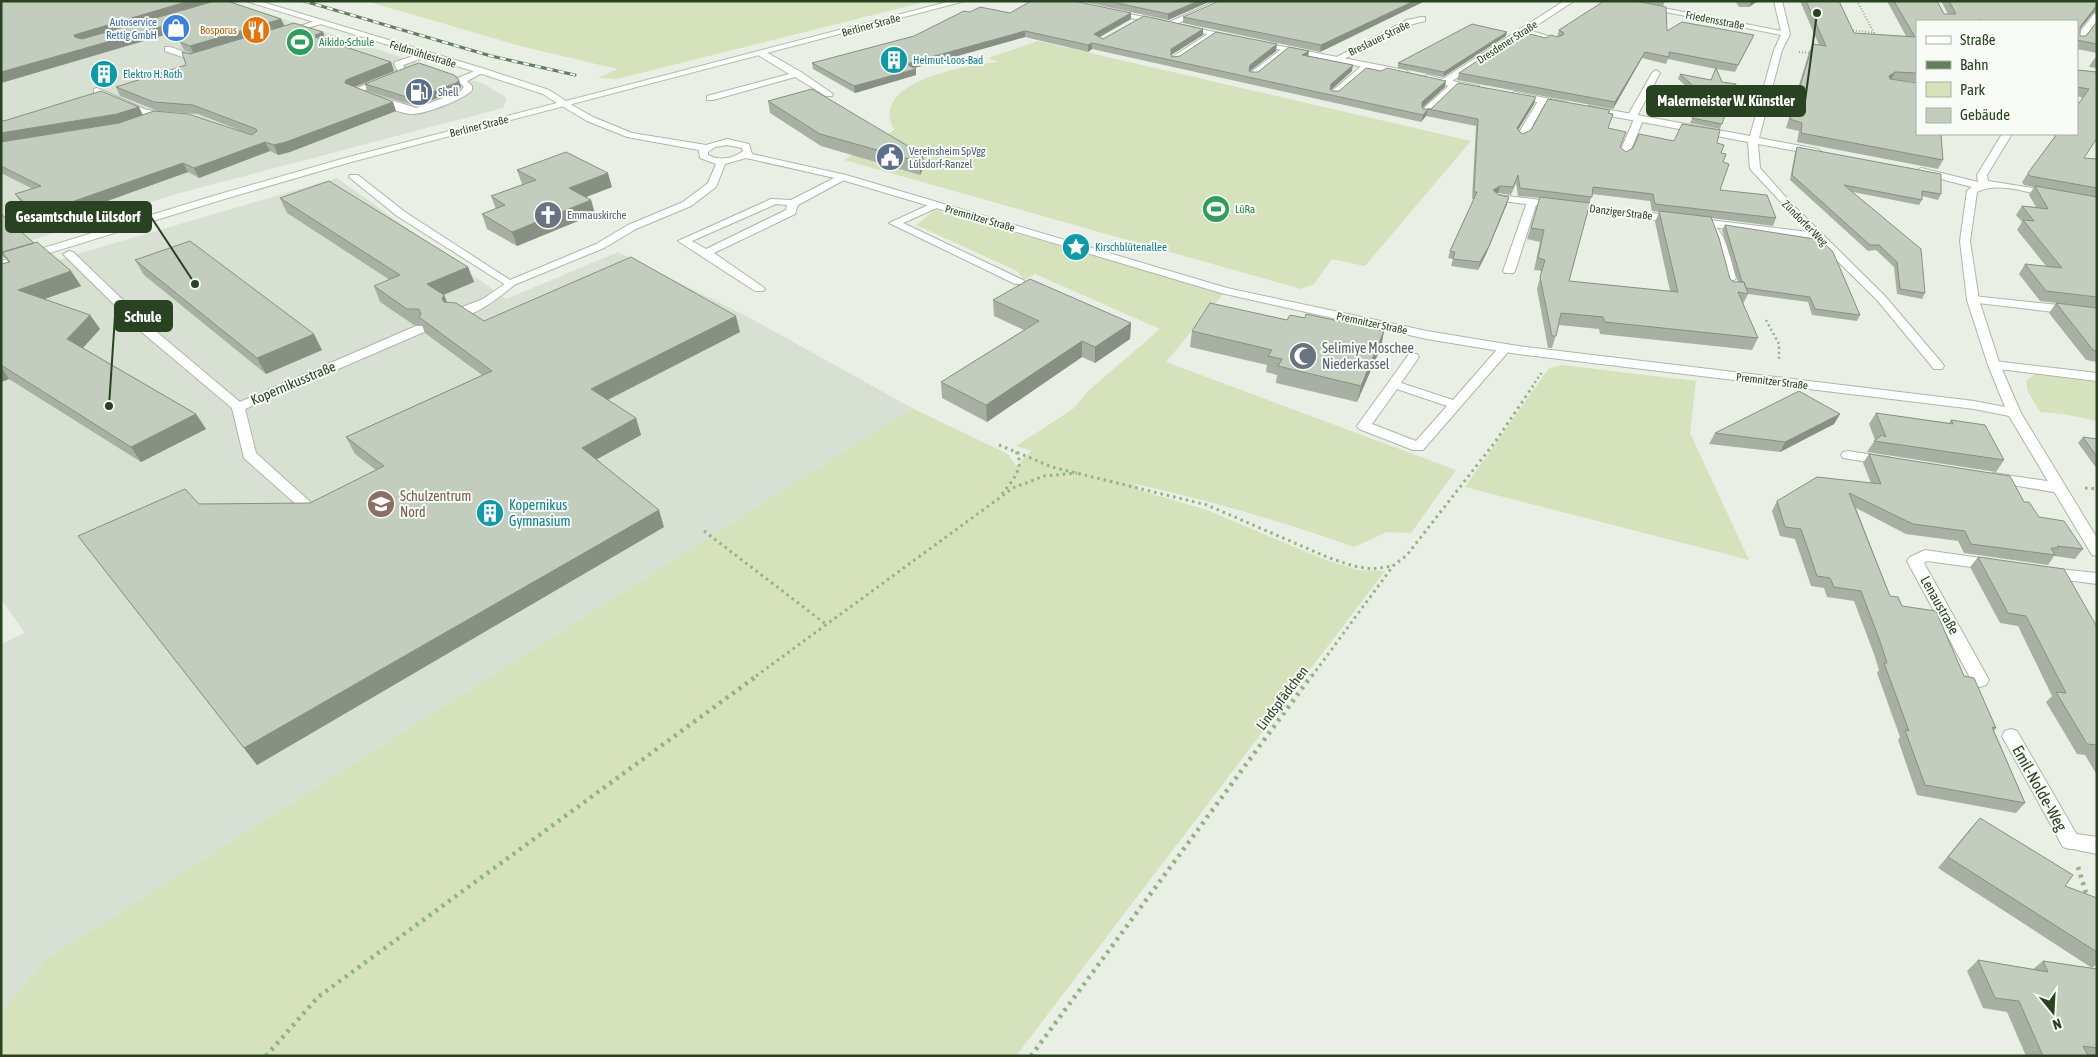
<svg xmlns="http://www.w3.org/2000/svg" width="2098" height="1057" viewBox="0 0 2098 1057" font-family="'Asap Condensed',sans-serif">
	<style>
		.built { fill: #d8dfd3 }
		.green { fill: #d6e2bc }
		.lines { fill: none; stroke-linecap: round; stroke-linejoin: round }
		.lane-casing { stroke: #acb8a7; stroke-width: 2 }
		.street-casing { stroke: #acb8a7; stroke-width: 2 }
		.secondary-casing { stroke: #adbfa5; stroke-width: 2 }
		.path-far3 { stroke: #90b583; stroke-width: 2; stroke-dasharray: 1 2; stroke-linecap: butt }
		.path-far2 { stroke: #90b583; stroke-width: 2.5; stroke-dasharray: 2 3; stroke-linecap: butt }
		.path-far1 { stroke: #90b583; stroke-width: 3; stroke-dasharray: 2.5 4; stroke-linecap: butt }
		.path { stroke: #90b583; stroke-width: 4.5; stroke-dasharray: 3 5; stroke-linecap: butt }
		.lane { fill: #fff; fill-rule: evenodd }
		.street { fill: #fff; fill-rule: evenodd }
		.secondary { fill: #fff; fill-rule: evenodd }
		.rail-casing { stroke: #647e5d; stroke-width: 3 }
		.rail { stroke: #f8fbf6; stroke-width: 2; stroke-dasharray: 6; stroke-linecap: butt }
		.wall { fill: #a8b0a3; fill-rule: evenodd }
		.shaded-wall { fill: #889084 }
		.building { fill: #c3cdbd; stroke: #889084 }
		.labels { text-anchor: middle; dominant-baseline: central; stroke-width: 4; stroke-linejoin: round; paint-order: stroke }
		.far-street-label { font-size: 11px; fill: #294322; stroke: #f8fbf6 }
		.far-shop-label { font-size: 11px; fill: #366cbe; stroke: #f8fbf6; text-anchor: end }
		.far-food-label { font-size: 11px; fill: #c56008; stroke: #f8fbf6; text-anchor: end }
		.far-leisure-label { font-size: 11px; fill: #27864d; stroke: #f8fbf6; text-anchor: start }
		.far-culture-label { font-size: 11px; fill: #0d838f; stroke: #f8fbf6; text-anchor: start }
		.far-service-label { font-size: 11px; fill: #4e5e75; stroke: #f8fbf6; text-anchor: start }
		.far-worship-label { font-size: 11px; fill: #5b616d; stroke: #f8fbf6; text-anchor: start }
		.worship-label { font-size: 14px; fill: #5b616d; stroke: #f8fbf6; text-anchor: start }
		.street-label { font-size: 14px; fill: #294322; stroke: #f8fbf6 }
		.education-label { font-size: 14px; fill: #785e54; stroke: #f8fbf6; text-anchor: start }
		.culture-label { font-size: 14px; fill: #0d838f; stroke: #f8fbf6; text-anchor: start }
		.near-street-label { font-size: 16px; fill: #294322; stroke: #f8fbf6 }
		.leader { fill: none; stroke: #294322; stroke-width: 2 }
		.callout-dot { fill: #294322; stroke: #f8fbf6; stroke-width: 2 }
		.callout { fill: #294322; stroke: #294322; stroke-width: 2 }
		.callout-label { font-size: 15px; text-anchor: middle; font-weight: bold; fill: #fff }
	</style>
	<rect width="100%" height="100%" fill="#e9efe5"/>
	<path class="built" d="M 1,1 L 229,1 L 484,84 L 507,98 L 503,108 L 176,194 L 1,250 Z
		M 337,178 L 506,299 L 618,252 L 748,317 L 912,408 L 45,960 L 1,1013 L 1,644 L 25,633 L 1,599 L 1,279 L 74,255 Z"/>
	<path class="green" d="M 366,1 L 929,1 L 617,79 L 598,78 L 617,69 L 520,46 Z
		M 1038,41 L 1471,141 L 1365,266 L 1332,259 L 1314,284 L 1301,289 L 844,160 L 894,130 C 868,81 968,65 998,62 L 988,58 Z
		M 935,210 L 1224,293 L 1166,362 L 1456,470 L 1411,533 L 1387,532 L 1354,547 C 1281,521 1211,501 1135,484 L 1139,490 L 1207,510 L 1323,559 L 1358,570 L 1385,571 L 1016,1056 L 1,1056 L 1,1013 L 45,960 L 912,408 L 1008,454 L 1016,466 L 1031,451 L 1016,446 L 1073,409 L 1088,391 L 1160,329 L 1035,274 L 1024,280 L 1017,271 L 916,225 Z
		M 1562,365 L 1696,381 L 1690,433 L 1749,560 L 1465,487 L 1549,368 Z
		M 2035,374 L 2097,382 L 2097,421 L 2063,414 L 2040,412 L 2028,392 L 2026,381 Z"/>
	<g class="lines">
		<defs>
			<path id="lane" d="M 1422,17 L 1425,17 L 1425,21 L 1413,24 L 1340,61 L 1333,59 L 1407,20 Z
				M 318,20 L 322,22 L 321,24 L 286,34 L 282,32 Z
				M 1520,29 L 1526,29 L 1560,40 L 1556,42 L 1520,33 Z
				M 1211,32 L 1218,34 L 1178,61 L 1172,61 L 1172,57 Z
				M 165,47 C 178,46 188,58 202,55 L 206,57 L 194,61 L 165,51 Z
				M 1284,47 L 1291,49 L 1256,77 L 1250,77 L 1250,73 Z
				M 758,51 L 764,51 L 801,72 L 833,94 L 832,96 L 826,96 L 795,77 L 713,100 L 707,100 L 707,96 L 789,74 L 758,55 Z
				M 426,52 L 429,52 L 429,56 L 403,65 L 407,72 L 406,74 L 357,93 L 350,91 L 398,71 L 394,64 L 395,62 Z
				M 1365,63 L 1372,65 L 1337,96 L 1331,96 L 1331,92 Z
				M 479,69 L 486,71 L 467,81 L 472,86 L 472,90 C 465,99 423,115 411,114 C 400,113 379,105 371,98 L 375,95 L 416,108 L 460,92 L 464,87 L 457,80 L 458,78 Z
				M 1656,70 L 1660,73 L 1637,116 L 1644,118 L 1629,154 L 1624,157 L 1621,156 L 1619,154 L 1634,119 L 1627,117 L 1652,73 Z
				M 1454,81 L 1458,84 L 1457,86 L 1428,114 L 1422,114 L 1422,110 Z
				M 97,88 L 144,109 L 171,115 L 173,117 C 159,128 109,100 94,93 L 94,89 Z
				M 1542,98 L 1546,101 L 1527,136 L 1522,139 L 1519,138 L 1517,136 L 1538,101 Z
				M 842,174 L 847,177 L 846,179 L 798,205 L 795,214 L 714,253 L 763,287 L 765,289 L 763,291 L 755,291 L 678,241 L 771,199 L 791,200 ZM 776,204 L 787,205 L 786,210 L 706,249 L 692,241 Z
				M 1532,199 L 1537,202 L 1515,271 L 1513,273 L 1505,273 L 1503,271 L 1527,202 Z
				M 935,202 L 940,205 L 939,207 L 903,223 L 1023,280 L 1025,282 L 1023,284 L 1015,284 L 889,223 Z
				M 1713,226 C 1725,229 1732,266 1736,278 L 1734,280 L 1730,281 L 1724,278 L 1716,249 L 1708,229 Z
				M 69,251 L 73,252 L 152,328 L 240,402 L 416,326 L 424,326 L 426,329 L 424,332 L 245,409 L 256,453 L 317,508 L 319,511 L 317,514 L 307,514 L 244,458 L 232,408 L 144,334 L 65,256 L 63,254 Z
				M 509,281 L 513,282 L 515,284 L 513,286 C 500,297 469,321 452,317 L 450,314 L 452,311 L 483,299 Z
				M 1973,296 L 2097,309 L 2097,317 L 1969,302 L 1967,300 Z
				M 1505,344 L 1509,345 L 1511,348 L 1509,351 L 1423,450 L 1413,450 L 1359,429 L 1357,426 L 1409,354 L 1417,354 L 1419,357 L 1401,383 L 1453,400 L 1501,345 ZM 1397,389 L 1447,406 L 1416,441 L 1372,424 Z
				M 1994,361 L 2097,373 L 2097,381 L 1990,368 L 1988,365 Z
				M 1848,451 L 1887,457 L 1892,458 L 1894,461 L 1892,464 L 1887,465 L 1843,458 L 1841,455 L 1843,452 Z
				M 1994,473 L 2059,483 L 2064,485 L 2066,488 L 2064,491 L 2059,493 L 1989,481 L 1987,478 L 1989,475 Z
				M 2011,729 L 2017,731 L 2077,835 L 2080,841 L 2077,847 L 2070,849 L 2063,847 L 2002,736 L 2005,731 Z"/>
			<path id="street" d="M 1216,1 L 1227,1 L 1172,26 L 1165,24 Z
				M 1564,1 L 1574,1 L 1452,81 L 1479,86 L 1479,90 L 1444,85 L 1423,78 L 1427,75 L 1443,79 Z
				M 1610,1 L 1627,1 L 1781,31 L 1774,1 L 1782,1 L 1790,34 L 1782,50 L 1759,138 L 1817,149 L 1822,152 L 1817,155 L 1758,144 L 1760,168 L 1792,204 L 1885,296 L 1942,363 L 1944,366 L 1942,369 L 1934,369 L 1877,300 L 1816,240 L 1494,200 L 1493,198 L 1494,196 L 1498,195 L 1809,232 L 1750,169 L 1748,142 L 1589,112 L 1584,109 L 1589,106 L 1750,136 L 1774,50 L 1781,35 Z
				M 1108,10 L 1160,20 L 1164,22 L 1160,24 L 1111,14 L 1108,14 Z
				M 2094,14 L 2097,14 L 2097,21 L 2080,43 L 2077,43 L 2077,36 Z
				M 1182,25 L 1233,36 L 1237,38 L 1233,40 L 1185,29 L 1182,29 Z
				M 1255,41 L 1405,70 L 1409,73 L 1405,76 L 1258,45 L 1254,43 Z
				M 1515,92 L 1566,102 L 1570,105 L 1566,108 L 1512,97 L 1512,93 Z
				M 565,101 L 593,117 L 632,133 L 706,145 L 727,139 L 749,144 L 752,154 L 846,175 L 1227,288 L 1427,331 L 1518,346 L 1974,401 L 2005,407 L 1988,365 L 1967,300 L 1960,241 L 1967,191 L 1972,187 L 1917,173 L 1916,171 L 1921,168 L 1978,182 L 1977,175 L 2002,134 L 2012,134 L 1987,175 L 1988,181 L 2051,191 L 2056,194 L 2051,197 C 2029,193 1998,181 1977,192 L 1970,241 L 1979,300 L 2000,365 L 2021,413 L 2097,538 L 2097,556 L 2092,555 L 2009,416 L 1974,409 L 1518,354 L 1427,339 L 1221,293 L 839,179 L 746,158 L 725,164 L 716,187 L 691,206 L 636,229 L 604,248 L 509,287 L 397,216 L 349,177 L 350,175 L 358,175 L 405,212 L 510,280 L 596,244 L 628,225 L 683,202 L 708,183 L 716,164 L 700,158 L 699,150 L 627,137 L 587,121 L 562,106 L 561,104 ZM 727,145 L 742,148 L 743,151 C 733,159 719,161 708,155 L 708,152 L 715,147 Z
				M 1925,550 L 1994,560 L 1999,561 L 2002,565 L 1999,569 L 1994,570 L 1927,561 L 1924,563 L 1989,680 L 1986,685 L 1980,687 L 1974,685 L 1907,561 L 1910,557 Z
				M 2049,568 L 2097,573 L 2097,584 L 2043,577 L 2041,573 L 2043,569 Z
				M 2070,833 L 2097,837 L 2097,854 L 2063,847 L 2060,841 L 2063,835 Z"/>
			<path id="secondary" d="M 246,1 L 259,1 L 485,69 L 549,90 L 566,101 L 951,1 L 965,1 L 351,162 L 221,200 L 1,268 L 1,261 L 213,196 L 345,158 L 557,103 L 543,94 L 479,73 Z"/>
		</defs>
		<use href="#lane" class="lane-casing"/>
		<use href="#street" class="street-casing"/>
		<use href="#secondary" class="secondary-casing"/>
		<path class="path-far3" d="M 1850,30 L 1874,33 L 1857,1
			M 1799,52 L 1813,53
			M 2077,101 L 2084,102"/>
		<path class="path-far2" d="M 1766,320 L 1779,344 L 1779,361
			M 1532,387 L 1542,372"/>
		<path class="path-far1" d="M 999,445 L 1052,467 L 1207,505 L 1327,557 L 1353,566 L 1372,569 L 1393,566
			M 2085,488 L 2097,489
			M 1002,494 C 1011,482 1026,467 1016,452
			M 704,531 L 827,625
			M 756,676 L 1013,488 L 1044,476 L 1077,473
			M 1312,676 L 1393,566 L 1407,555 L 1495,442 L 1533,386"/>
		<path class="path" d="M 2078,867 L 2087,896
			M 266,1056 L 318,997 L 758,675
			M 1031,1056 L 1312,675"/>
		<use href="#lane" class="lane"/>
		<use href="#street" class="street"/>
		<use href="#secondary" class="secondary"/>
		<defs>
			<path id="rail" d="M 304,1 L 491,56 L 575,75"/>
		</defs>
		<use href="#rail" class="rail-casing"/>
		<use href="#rail" class="rail"/>
	</g>
	<path class="wall" d="M 1,1 L 212,1 L 212,2 L 281,19 L 284,26 L 323,32 L 326,41 L 391,62 L 394,71 L 355,87 L 393,102 L 396,111 L 290,152 L 278,155 L 270,151 L 199,178 L 188,172 L 43,224 L 22,204 L 15,194 L 33,189 L 1,173 L 1,120 L 4,121 L 139,107 L 143,115 L 252,135 L 198,114 L 158,111 L 120,96 L 116,87 L 186,65 L 190,54 L 193,54 L 184,50 L 180,42 L 176,31 L 1,83 Z
		M 1080,1 L 1211,1 L 1168,20 Z
		M 1425,1 L 1320,52 L 1183,23 L 1183,17 Z
		M 1638,1 L 1665,1 L 1663,6 Z
		M 1735,1 L 1758,1 L 1749,7 L 1739,7 Z
		M 1800,1 L 1839,1 L 1854,33 L 1906,36 L 1887,1 L 1937,1 L 1944,14 L 1948,14 L 1941,1 L 2097,1 L 2097,13 L 2093,13 L 2080,29 L 2080,36 L 2086,36 L 2097,22 L 2097,53 L 2077,49 L 2077,21 L 1917,21 L 1917,82 L 1901,81 L 1943,160 L 1938,169 L 1797,142 L 1799,131 L 1786,128 L 1809,52 L 1813,44 L 1819,45 Z
		M 970,12 L 1131,19 L 1100,37 L 1103,39 L 1203,29 L 1203,35 L 1171,55 L 1172,57 L 1276,51 L 1249,71 L 1251,72 L 1258,72 L 1308,56 L 1352,71 L 1331,90 L 1332,91 L 1445,87 L 1422,108 L 1423,109 L 1534,104 L 1518,130 L 1520,132 L 1523,134 L 1610,110 L 1609,113 L 1608,128 L 1620,148 L 1626,152 L 1674,141 L 1717,143 L 1721,153 L 1723,162 L 1720,190 L 1776,218 L 1773,226 L 1711,218 L 1730,279 L 1734,282 L 1738,282 L 1722,230 L 1725,225 L 1860,315 L 1857,321 L 1812,315 L 1808,302 L 1748,294 L 1743,304 L 1758,338 L 1752,350 L 1600,334 L 1599,329 L 1559,325 L 1552,348 L 1548,348 L 1537,289 L 1542,271 L 1534,270 L 1540,242 L 1527,239 L 1540,198 L 1518,196 L 1516,183 L 1511,195 L 1498,193 L 1497,194 L 1507,204 L 1486,254 L 1478,270 L 1451,266 L 1453,259 L 1448,258 L 1450,251 L 1474,199 L 1472,199 L 1476,126 L 1426,116 L 1421,122 L 1092,49 L 1088,52 L 1025,37 L 914,68 L 916,69 L 916,75 L 855,93 L 813,69 L 812,63 L 914,36 ZM 1592,194 L 1650,201 L 1652,211 L 1659,212 L 1655,222 L 1670,291 L 1569,281 Z
		M 1559,30 L 1667,31 L 1754,35 L 1751,41 L 1735,72 L 1717,69 L 1722,82 L 1736,84 L 1720,129 L 1690,123 L 1701,100 L 1678,79 L 1680,74 L 1711,80 L 1716,69 L 1668,59 L 1666,64 L 1642,58 L 1613,109 L 1457,80 L 1459,73 L 1546,38 L 1557,37 Z
		M 1506,36 L 1443,77 L 1398,68 L 1398,63 Z
		M 2097,56 L 2097,68 L 2089,67 L 2094,59 Z
		M 2077,70 L 2097,72 L 2084,158 L 2097,159 L 2097,308 L 2040,301 L 2019,274 L 2025,264 L 2046,266 L 2017,230 L 2022,222 L 2016,215 L 2022,206 L 2036,207 L 2029,195 L 2034,187 L 2024,185 L 2022,182 L 2028,173 L 2083,98 L 2077,96 Z
		M 459,80 L 461,87 L 459,90 L 416,106 L 367,91 L 365,84 Z
		M 768,101 L 923,155 L 924,167 L 920,175 L 821,146 L 770,113 Z
		M 1797,147 L 1941,194 L 1938,200 L 1922,196 L 1922,200 L 1919,205 L 1853,192 L 1925,293 L 1922,299 L 1897,294 L 1894,267 L 1876,250 L 1868,251 L 1790,180 L 1795,152 Z
		M 517,170 L 612,187 L 586,197 L 591,200 L 595,214 L 517,246 L 487,229 L 482,214 L 496,209 L 491,196 L 523,184 L 522,184 Z
		M 280,198 L 468,267 L 474,282 L 444,295 L 447,302 L 484,321 L 740,332 L 608,400 L 636,418 L 641,435 L 597,459 L 664,527 L 257,765 L 78,536 L 199,504 L 310,503 L 376,470 L 355,454 L 346,437 L 482,375 L 425,333 L 422,325 L 414,325 L 380,302 L 374,286 L 390,280 L 287,213 Z
		M 1,214 L 34,243 L 71,271 L 81,286 L 44,299 L 90,315 L 100,329 L 83,348 L 196,414 L 206,429 L 141,462 L 9,379 L 1,382 L 1,264 L 8,262 L 5,258 L 4,258 L 1,254 Z
		M 135,260 L 322,350 L 266,374 L 144,275 Z
		M 993,300 L 1131,323 L 1130,339 L 1095,363 L 1082,357 L 987,422 L 942,398 L 941,382 L 1024,330 L 994,316 Z
		M 2056,303 L 2097,308 L 2097,362 L 2086,360 L 2049,313 Z
		M 1305,318 L 1384,331 L 1381,347 L 1357,402 L 1276,383 L 1277,375 L 1266,372 L 1267,365 L 1190,347 L 1192,331 Z
		M 1876,413 L 1949,423 L 1951,420 L 2004,460 L 1996,472 L 1867,452 L 1875,440 L 1869,424 Z
		M 1840,414 L 1834,424 L 1780,452 L 1709,444 L 1715,433 Z
		M 2083,437 L 2097,439 L 2097,469 L 2078,443 Z
		M 1869,454 L 2024,502 L 2039,517 L 2083,549 L 2075,559 L 2054,556 L 2048,565 L 1964,553 L 1958,541 L 1906,534 L 1856,508 L 1890,596 L 1902,606 L 1964,676 L 1996,728 L 1994,731 L 2025,803 L 2016,813 L 1917,795 L 1898,740 L 1900,737 L 1877,673 L 1879,670 L 1874,654 L 1854,601 L 1827,597 L 1824,588 L 1811,586 L 1795,539 L 1780,536 L 1772,511 L 1777,501 L 1871,483 L 1863,463 Z
		M 1978,557 L 2097,627 L 2097,775 L 2085,755 L 2077,754 L 2046,702 L 2052,696 L 2018,626 L 2000,623 L 1970,567 Z
		M 1980,818 L 2065,886 L 2097,898 L 2097,964 L 2092,968 L 1938,868 L 1970,829 Z
		M 1978,960 L 2033,969 L 2043,961 L 2097,969 L 2097,1056 L 2026,1056 L 2007,1012 L 1983,1008 L 1967,971 Z"/>
	<path class="shaded-wall" d="M 189,1 L 212,1 L 213,3 L 79,46 L 74,35 Z
		M 1198,1 L 1211,1 L 1168,20 L 1168,14 Z
		M 1414,1 L 1425,1 L 1320,52 L 1321,45 Z
		M 1751,1 L 1758,1 L 1749,7 Z
		M 2097,5 L 2093,13 L 2077,33 L 2080,27 Z
		M 1131,13 L 1131,19 L 1094,40 L 1094,34 Z
		M 281,19 L 285,27 L 194,54 L 190,46 Z
		M 174,23 L 178,31 L 1,83 L 1,72 Z
		M 1203,29 L 1203,35 L 1171,55 L 1170,61 L 1171,49 Z
		M 1025,31 L 1025,37 L 907,70 L 906,64 Z
		M 323,32 L 326,41 L 318,46 L 315,35 Z
		M 1507,32 L 1506,36 L 1443,77 L 1444,72 Z
		M 1092,43 L 1092,49 L 1088,52 L 1088,45 Z
		M 1277,44 L 1276,51 L 1249,72 L 1250,65 Z
		M 1309,51 L 1308,58 L 1302,55 Z
		M 1645,52 L 1642,58 L 1613,109 L 1615,102 Z
		M 391,62 L 394,71 L 349,89 L 345,83 L 346,80 Z
		M 1353,65 L 1352,71 L 1330,91 L 1331,84 Z
		M 916,69 L 916,75 L 855,93 L 854,86 Z
		M 1895,72 L 1891,80 L 1885,85 L 1889,76 Z
		M 459,80 L 461,87 L 459,90 L 416,106 L 413,99 Z
		M 1446,81 L 1445,87 L 1421,109 L 1422,102 Z
		M 1536,97 L 1534,104 L 1515,135 L 1517,128 Z
		M 393,102 L 396,111 L 290,152 L 278,155 L 274,145 Z
		M 139,107 L 143,116 L 122,123 L 1,143 L 1,133 Z
		M 1428,109 L 1426,116 L 1421,122 L 1423,115 Z
		M 265,142 L 270,151 L 199,178 L 194,168 Z
		M 923,155 L 924,167 L 920,175 L 920,162 Z
		M 183,163 L 188,172 L 43,224 L 37,214 Z
		M 608,173 L 612,187 L 573,202 L 569,188 Z
		M 1500,186 L 1498,193 L 1491,197 L 1493,190 Z
		M 1509,197 L 1507,204 L 1486,254 L 1478,270 L 1480,262 Z
		M 591,200 L 595,214 L 517,246 L 512,232 Z
		M 468,267 L 474,282 L 433,299 L 427,284 Z
		M 71,271 L 81,286 L 28,305 L 18,290 Z
		M 444,295 L 450,310 L 442,299 Z
		M 90,315 L 100,329 L 77,354 L 67,339 Z
		M 736,316 L 740,332 L 597,405 L 591,389 Z
		M 1131,323 L 1130,339 L 1095,363 L 1095,347 Z
		M 1384,331 L 1381,347 L 1357,402 L 1361,386 Z
		M 314,334 L 322,350 L 266,374 L 257,358 Z
		M 1082,341 L 1082,357 L 987,422 L 986,405 Z
		M 1,367 L 9,379 L 1,382 Z
		M 196,414 L 206,429 L 141,462 L 131,447 Z
		M 1840,414 L 1834,424 L 1780,452 L 1785,442 Z
		M 636,418 L 641,435 L 588,464 L 582,448 Z
		M 659,510 L 664,527 L 257,765 L 244,748 Z"/>
	<path class="building" d="M 1,1 L 189,1 L 74,35 L 75,37 L 82,39 L 215,1 L 227,1 L 281,19 L 190,46 L 180,42 L 174,23 L 1,72 Z
		M 1031,1 L 1074,1 L 1131,13 L 1094,34 L 1103,39 L 1144,16 L 1203,29 L 1171,49 L 1171,55 L 1172,57 L 1180,56 L 1216,32 L 1277,44 L 1250,65 L 1249,71 L 1251,72 L 1258,72 L 1289,47 L 1309,51 L 1302,55 L 1353,65 L 1331,84 L 1330,89 L 1332,91 L 1339,91 L 1366,68 L 1381,71 L 1387,68 L 1446,81 L 1422,102 L 1422,107 L 1423,109 L 1431,109 L 1458,83 L 1536,97 L 1517,128 L 1520,132 L 1523,134 L 1531,130 L 1548,99 L 1610,110 L 1608,113 L 1613,114 L 1608,128 L 1626,132 L 1620,147 L 1626,152 L 1633,148 L 1639,134 L 1674,141 L 1682,124 L 1720,130 L 1717,143 L 1724,145 L 1721,153 L 1726,154 L 1723,162 L 1729,164 L 1720,190 L 1767,195 L 1776,218 L 1655,204 L 1653,194 L 1593,187 L 1592,197 L 1520,188 L 1518,175 L 1513,187 L 1500,186 L 1493,190 L 1499,195 L 1509,197 L 1489,246 L 1480,262 L 1453,259 L 1455,252 L 1450,251 L 1477,192 L 1474,192 L 1478,119 L 1428,109 L 1423,115 L 1092,43 L 1088,45 L 1025,31 L 906,64 L 916,69 L 854,86 L 812,63 L 914,36 L 964,11 L 970,12 L 980,7 L 1010,13 Z
		M 1108,1 L 1198,1 L 1168,14 Z
		M 1219,1 L 1414,1 L 1321,45 L 1183,17 Z
		M 1604,1 L 1636,1 L 1666,7 L 1667,31 L 1682,22 L 1754,35 L 1738,65 L 1669,52 L 1669,57 L 1645,52 L 1615,102 L 1459,73 L 1521,32 L 1546,38 L 1551,35 L 1557,37 L 1563,35 L 1564,33 L 1559,30 Z
		M 1806,1 L 1839,1 L 1854,33 L 1915,37 L 1894,1 L 1937,1 L 1944,14 L 1956,14 L 1949,1 L 2097,1 L 2097,5 L 2080,27 L 2080,36 L 2086,36 L 2097,22 L 2097,44 L 2077,40 L 2077,21 L 1986,21 L 1979,20 L 1981,21 L 1917,21 L 1917,73 L 1895,72 L 1889,76 L 1890,79 L 1917,83 L 1917,134 L 1941,134 L 1943,160 L 1801,133 L 1802,123 L 1790,119 L 1813,44 L 1826,46 Z
		M 294,23 L 323,32 L 315,35 L 318,36 L 315,37 L 391,62 L 346,80 L 345,83 L 393,102 L 286,142 L 274,145 L 265,142 L 194,168 L 183,163 L 37,214 L 15,194 L 41,186 L 1,166 L 1,142 L 119,123 L 154,111 L 188,114 L 252,135 L 257,131 L 256,129 L 193,105 L 154,102 L 116,87 L 186,65 L 182,52 L 190,54 Z
		M 1472,24 L 1507,32 L 1444,72 L 1398,63 Z
		M 419,63 L 454,75 L 459,80 L 456,83 L 413,99 L 365,84 L 405,68 Z
		M 1716,68 L 1722,82 L 1736,84 L 1722,124 L 1692,118 L 1703,95 L 1680,74 L 1711,80 Z
		M 2077,70 L 2097,72 L 2097,138 L 2084,158 L 2097,159 L 2097,188 L 2030,176 L 2028,173 L 2057,134 L 2077,134 L 2077,106 L 2089,89 L 2077,87 Z
		M 812,89 L 923,155 L 920,162 L 820,134 L 768,101 Z
		M 101,91 L 139,107 L 117,114 L 1,133 L 1,120 L 4,121 Z
		M 1797,147 L 1941,174 L 1941,194 L 1922,191 L 1922,200 L 1844,185 L 1921,249 L 1925,293 L 1900,289 L 1897,262 L 1879,245 L 1870,245 L 1792,175 Z
		M 566,152 L 608,173 L 569,188 L 591,200 L 512,232 L 482,214 L 505,205 L 491,196 L 536,180 L 517,170 Z
		M 329,181 L 468,267 L 427,284 L 444,295 L 442,299 L 444,302 L 456,303 L 484,321 L 631,257 L 736,316 L 591,389 L 636,418 L 582,448 L 659,510 L 244,748 L 78,536 L 185,489 L 199,504 L 310,503 L 384,466 L 346,437 L 492,371 L 419,317 L 421,314 L 419,309 L 407,309 L 374,286 L 400,275 L 280,198 Z
		M 2035,186 L 2097,197 L 2097,297 L 2046,291 L 2025,264 L 2062,268 L 2023,220 L 2034,221 L 2022,206 L 2048,209 Z
		M 1540,197 L 1590,203 L 1569,281 L 1678,292 L 1659,211 L 1711,217 L 1719,238 L 1730,279 L 1734,282 L 1744,282 L 1748,294 L 1738,292 L 1758,338 L 1605,322 L 1603,317 L 1561,313 L 1556,336 L 1552,336 L 1540,277 L 1545,260 L 1538,258 L 1544,230 L 1531,228 Z
		M 1,214 L 34,243 L 1,253 Z
		M 1725,225 L 1821,240 L 1833,252 L 1860,315 L 1815,309 L 1810,297 L 1746,288 L 1744,282 L 1742,282 Z
		M 190,241 L 314,334 L 257,358 L 135,260 Z
		M 37,242 L 71,271 L 18,290 L 90,315 L 67,339 L 196,414 L 131,447 L 1,365 L 1,264 L 10,262 L 2,252 Z
		M 1030,279 L 1131,323 L 1095,347 L 1082,341 L 986,405 L 941,382 L 1039,321 L 993,300 Z
		M 1210,303 L 1287,320 L 1290,315 L 1305,318 L 1306,314 L 1384,331 L 1361,386 L 1278,366 L 1282,359 L 1268,356 L 1272,350 L 1192,331 Z
		M 2056,303 L 2097,308 L 2097,351 L 2093,350 Z
		M 1799,391 L 1840,414 L 1785,442 L 1715,433 Z
		M 1876,413 L 1953,424 L 1951,420 L 1985,425 L 2004,460 L 1874,441 L 1882,435 L 1886,437 Z
		M 2083,437 L 2097,439 L 2097,457 Z
		M 1869,454 L 2010,476 L 2024,502 L 2029,502 L 2039,517 L 2064,521 L 2083,549 L 2057,546 L 2058,548 L 2051,548 L 2055,555 L 1971,544 L 1965,531 L 1913,524 L 1849,493 L 1890,596 L 1898,597 L 1902,606 L 1936,611 L 1964,676 L 1974,678 L 1996,728 L 1992,727 L 2025,803 L 1925,785 L 1905,730 L 1909,731 L 1884,663 L 1887,663 L 1881,644 L 1861,591 L 1834,587 L 1830,578 L 1817,576 L 1801,529 L 1785,527 L 1777,501 L 1817,477 L 1881,484 Z
		M 1978,557 L 2064,569 L 2097,627 L 2097,747 L 2096,745 L 2087,744 L 2056,692 L 2066,693 L 2026,616 L 2008,613 Z
		M 1980,818 L 2073,875 L 2065,886 L 2097,898 L 2097,952 L 1948,857 Z
		M 1978,960 L 2048,972 L 2043,961 L 2097,969 L 2097,1048 L 2083,1046 L 2088,1056 L 2043,1056 L 2019,1001 L 1995,998 Z"/>
	<defs>
		<symbol id="shop-disc" viewBox="-11 -11 22 22"><circle r="9.5" fill="#3f7fe0" stroke="#f8fbf6"/><path d="M-5-2.5h2.3a2.7 3.5 0 0 1 5.4 0H5L5.5 6h-11ZM-1.5-2.5h3a1.5 2.3 0 0 0-3 0Z" fill="#fff"/></symbol>
		<symbol id="restaurant-disc" viewBox="-11 -11 22 22"><circle r="9.5" fill="#e8710a" stroke="#f8fbf6"/><path d="M-5-6h1v4h1v-4h1v4h1v-4h1v5L-1.5 .5V6h-2V.5L-5-1ZM5-6V6H3V1.5H1.5Q1.5-4 5-6Z" fill="#fff"/></symbol>
		<symbol id="stadium-disc" viewBox="-11 -11 22 22"><circle r="9.5" fill="#2e9e5b" stroke="#f8fbf6"/><path d="M0-5a6.5 5 0 1 0 0 10a6.5 5 0 1 0 0-10ZM-3.5-1.8h7v3.6h-7Z" fill="#fff"/></symbol>
		<symbol id="building-disc" viewBox="-11 -11 22 22"><circle r="9.5" fill="#0f9aa8" stroke="#f8fbf6"/><path d="M-4-6H4V6H1V3H-1V6H-4ZM-2.5-4.3h1.7v1.8h-1.7ZM.8-4.3h1.7v1.8H.8ZM-2.5-1h1.7V.8h-1.7ZM.8-1h1.7V.8H.8Z" fill="#fff"/></symbol>
		<symbol id="fuel-disc" viewBox="-11 -11 22 22"><circle r="9.5" fill="#5c6f8a" stroke="#f8fbf6"/><path d="M-5.5-6h7V0h2V4h1.3V-2.5L3-4.5l.8-.8L6-3V5H2.5V1h-1V6h-7ZM-4.2-4.7v3.2H.2V-4.7Z" fill="#fff"/></symbol>
		<symbol id="civic-disc" viewBox="-11 -11 22 22"><circle r="9.5" fill="#5c6f8a" stroke="#f8fbf6"/><path d="M-.6-6.5H3V-4.5H.6V-3L4-1V1h2V6H-6V1h2V-1L-.6-3ZM-1.2 2.5V6h2.4V2.5Z" fill="#fff"/></symbol>
		<symbol id="church-disc" viewBox="-11 -11 22 22"><circle r="9.5" fill="#6b7280" stroke="#f8fbf6"/><path d="M-1.2-6h2.4v3.5h3.3v2.4h-3.3V6h-2.4V-.1h-3.3v-2.4h3.3Z" fill="#fff"/></symbol>
		<symbol id="sight-disc" viewBox="-11 -11 22 22"><circle r="9.5" fill="#0f9aa8" stroke="#f8fbf6"/><path d="M0-6L1.8-2.2L6-1.7L2.9 1.2L3.7 5.4L0 3.3L-3.7 5.4L-2.9 1.2L-6-1.7L-1.8-2.2Z" fill="#fff"/></symbol>
		<symbol id="mosque-disc" viewBox="-11 -11 22 22"><circle r="9.5" fill="#6b7280" stroke="#f8fbf6"/><path d="M3.5-4.9A6 6 0 1 0 3.5 4.9A5 5 0 1 1 3.5-4.9Z" fill="#fff"/></symbol>
		<symbol id="school-disc" viewBox="-11 -11 22 22"><circle r="9.5" fill="#8d6e63" stroke="#f8fbf6"/><path d="M0-5L7-2L0 1L-7-2ZM-4 1L0 2.5L4 1V4Q0 6-4 4Z" fill="#fff"/></symbol>
	</defs>
	<g fill-rule="evenodd">
		<use href="#shop-disc" x="160" y="12" width="32" height="32"/>
		<use href="#restaurant-disc" x="240" y="14" width="32" height="32"/>
		<use href="#stadium-disc" x="284" y="26" width="32" height="32"/>
		<use href="#building-disc" x="878" y="44" width="32" height="32"/>
		<use href="#building-disc" x="88" y="58" width="32" height="32"/>
		<use href="#fuel-disc" x="403" y="76" width="32" height="32"/>
		<use href="#civic-disc" x="874" y="141" width="32" height="32"/>
		<use href="#stadium-disc" x="1200" y="193" width="32" height="32"/>
		<use href="#church-disc" x="532" y="199" width="32" height="32"/>
		<use href="#sight-disc" x="1060" y="231" width="32" height="32"/>
		<use href="#mosque-disc" x="1287" y="340" width="32" height="32"/>
		<use href="#school-disc" x="365" y="488" width="32" height="32"/>
		<use href="#building-disc" x="474" y="497" width="32" height="32"/>
	</g>
	<g class="labels">
		<g class="far-street-label">
			<text transform="translate(1715 20) rotate(11)">Friedensstraße</text>
			<text transform="translate(871 25) rotate(-15)">Berliner Straße</text>
			<text transform="translate(1379 38) rotate(-26)">Breslauer Straße</text>
			<text transform="translate(1507 42) rotate(-33)">Dresdener Straße</text>
			<text transform="translate(423 54) rotate(17)">Feldmühlestraße</text>
			<text transform="translate(479 126) rotate(-14)">Berliner Straße</text>
			<text transform="translate(1621 212) rotate(7)">Danziger Straße</text>
			<text transform="translate(980 218) rotate(16)">Premnitzer Straße</text>
			<text transform="translate(1805 223) rotate(45)">Zündorfer Weg</text>
			<text transform="translate(1372 323) rotate(12)">Premnitzer Straße</text>
			<text transform="translate(1772 381) rotate(7)">Premnitzer Straße</text>
		</g>
		<g class="far-shop-label">
			<text x="157" y="22">Autoservice<tspan x="157" dy="13">Rettig GmbH</tspan></text>
		</g>
		<g class="far-food-label">
			<text x="237" y="30">Bosporus</text>
		</g>
		<g class="far-leisure-label">
			<text x="319" y="42">Aikido-Schule</text>
			<text x="1235" y="209">LüRa</text>
		</g>
		<g class="far-culture-label">
			<text x="913" y="60">Helmut-Loos-Bad</text>
			<text x="123" y="74">Elektro H. Roth</text>
			<text x="1095" y="247">Kirschblütenallee</text>
		</g>
		<g class="far-service-label">
			<text x="438" y="92">Shell</text>
			<text x="909" y="151">Vereinsheim SpVgg<tspan x="909" dy="13">Lülsdorf-Ranzel</tspan></text>
		</g>
		<g class="far-worship-label">
			<text x="567" y="215">Emmauskirche</text>
		</g>
		<g class="worship-label">
			<text x="1322" y="348">Selimiye Moschee<tspan x="1322" dy="16">Niederkassel</tspan></text>
		</g>
		<g class="street-label">
			<text transform="translate(293 383) rotate(-23)">Kopernikusstraße</text>
			<text transform="translate(1940 605) rotate(61)">Lenaustraße</text>
			<text transform="translate(1282 698) rotate(-53)">Lindspfädchen</text>
		</g>
		<g class="education-label">
			<text x="400" y="496">Schulzentrum<tspan x="400" dy="16">Nord</tspan></text>
		</g>
		<g class="culture-label">
			<text x="509" y="505">Kopernikus<tspan x="509" dy="16">Gymnasium</tspan></text>
		</g>
		<g class="near-street-label">
			<text transform="translate(2040 788) rotate(61)">Emil-Nolde-Weg</text>
		</g>
	</g>
	<path class="leader" d="M1817 13L1805 101M195 284L151 217M109 406L115 316"/>
	<g class="callout-dot">
		<circle cx="1817" cy="13" r="5"/>
		<circle cx="195" cy="284" r="5"/>
		<circle cx="109" cy="406" r="5"/>
	</g>
	<g class="callout">
		<rect x="1647" y="86" width="158" height="30" rx="5"/>
		<rect x="6" y="202" width="145" height="30" rx="5"/>
		<rect x="115" y="301" width="57" height="30" rx="5"/>
	</g>
	<g class="callout-label">
		<text x="1726" y="106">Malermeister W. Künstler</text>
		<text x="78" y="222">Gesamtschule Lülsdorf</text>
		<text x="143" y="322">Schule</text>
	</g>
	<rect width="2098" height="1057" fill="none" stroke="#294322" stroke-width="5"/>
	<rect x="1916" y="20" width="162" height="115" fill="#f8fbf6" stroke="#a5b1a1"/>
	<rect x="1926" y="36" width="25" height="8" fill="#ffffff" stroke="#a5b1a1"/>
	<text x="1960" y="45" font-size="15" fill="#294322">Straße</text>
	<rect x="1926" y="61" width="25" height="8" fill="#647e5d" stroke="#a5b1a1"/>
	<text x="1960" y="70" font-size="15" fill="#294322">Bahn</text>
	<rect x="1926" y="82" width="25" height="15" fill="#d6e2bc" stroke="#a5b1a1"/>
	<text x="1960" y="95" font-size="15" fill="#294322">Park</text>
	<rect x="1926" y="108" width="25" height="15" fill="#c3cdbd" stroke="#a5b1a1"/>
	<text x="1960" y="120" font-size="15" fill="#294322">Gebäude</text>
	<g transform="translate(2053 1012) rotate(162)" stroke="#f8fbf6" stroke-width="4" paint-order="stroke">
	<path d="M0-4L9 19L0 12L-9 19Z" fill="#294322"/>
	<text y="-8" font-size="14" font-weight="bold" text-anchor="middle" fill="#294322">N</text>
	</g>
</svg>
